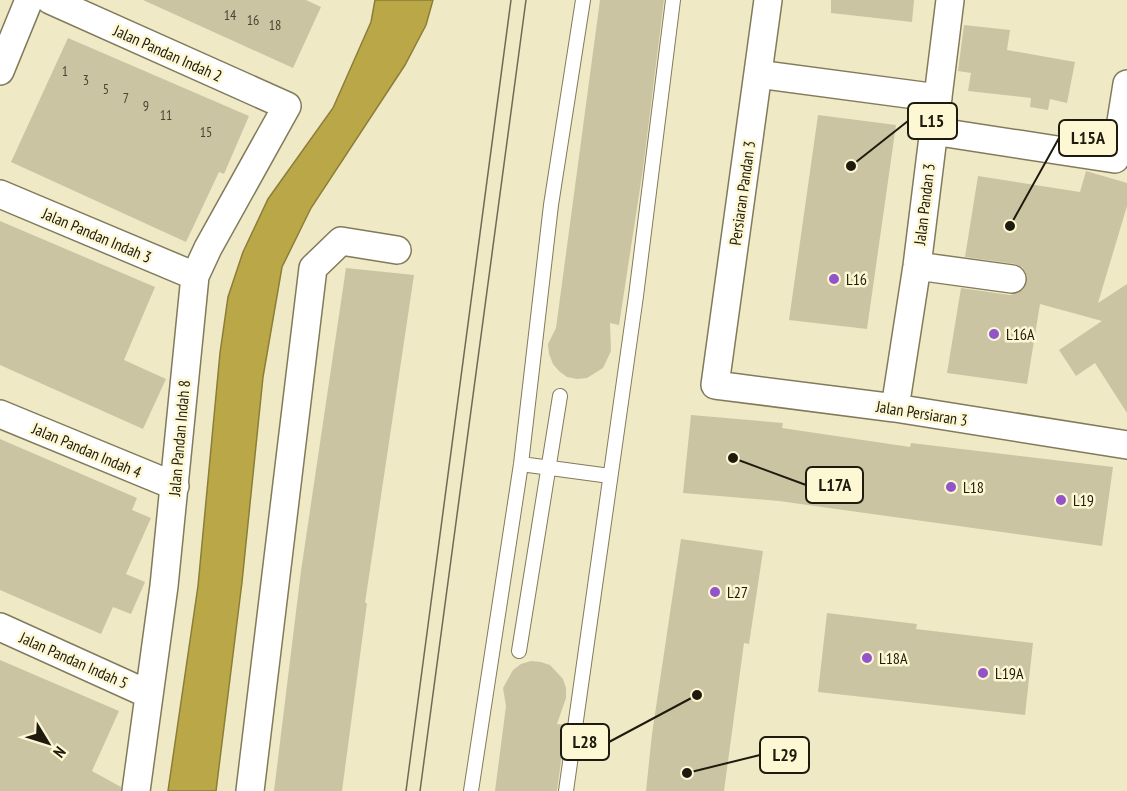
<svg xmlns="http://www.w3.org/2000/svg" width="1127" height="791" viewBox="0 0 1127 791" font-family="'PT Sans Narrow',sans-serif">
	<style>
		.water { fill: #baa848; stroke: #8b7e37; stroke-width: 1.5 }
		.building { fill: #cbc4a2 }
		.lines { fill: none; stroke-linecap: round; stroke-linejoin: round }
		.lane-casing { stroke: #817b5b; stroke-width: 16 }
		.street-casing { stroke: #817b5b; stroke-width: 30 }
		.lane { stroke: #fff; stroke-width: 14 }
		.street { stroke: #fff; stroke-width: 27 }
		.tram { stroke: #6f6a55; stroke-width: 1.5 }
		.poi-dot { fill: #9353c9; stroke: #fdf7d3; stroke-width: 2 }
		.labels { text-anchor: middle; dominant-baseline: central; stroke-width: 5; stroke-linejoin: round; paint-order: stroke }
		.number-label { font-size: 14px; fill: #494533 }
		.street-label { font-size: 16px; fill: #1e1b0e; stroke: #fdf7d3 }
		.poi-label { font-size: 16px; fill: #1e1b0e; stroke: #fdf7d3; text-anchor: start }
		.leader { fill: none; stroke: #1e1b0e; stroke-width: 2 }
		.callout-dot { fill: #1e1b0e; stroke: #fdf7d3; stroke-width: 2 }
		.callout { fill: #fdf7d3; stroke: #1e1b0e; stroke-width: 2 }
		.callout-label { font-size: 18px; text-anchor: middle; font-weight: bold; fill: #1e1b0e }
	</style>
	<rect width="100%" height="100%" fill="#f0e9c6"/>
	<path class="water" d="M 375,0 L 433,0 L 426,25 L 405,65 L 311,208 L 282,267 L 263,377 L 242,582 L 216,791 L 168,791 L 198,586 L 220,353 L 228,297 L 243,252 L 268,199 L 333,108 L 371,22 Z"/>
	<path class="building" d="M 143,0 L 306,0 L 321,7 L 293,68 Z
		M 600,0 L 664,0 L 643,169 L 619,325 L 610,323 L 611,351 L 603,368 L 587,378 L 577,379 L 567,377 L 559,371 L 553,364 L 549,354 L 548,344 L 556,328 Z
		M 831,0 L 914,0 L 912,22 L 831,13 Z
		M 964,25 L 1010,30 L 1007,50 L 1075,62 L 1067,103 L 1050,99 L 1048,110 L 1030,107 L 1031,98 L 968,91 L 971,73 L 958,71 Z
		M 68,38 L 249,116 L 224,174 L 219,172 L 186,242 L 11,162 Z
		M 818,115 L 896,125 L 867,329 L 789,320 Z
		M 1086,171 L 1127,183 L 1127,206 L 1098,303 L 1127,284 L 1127,413 L 1095,363 L 1076,376 L 1059,350 L 1102,321 L 1040,304 L 1027,384 L 947,373 L 961,288 L 1010,295 L 1018,293 L 1024,289 L 1027,282 L 1026,273 L 1022,267 L 1015,264 L 965,257 L 978,176 L 1080,192 Z
		M 0,221 L 155,287 L 124,360 L 166,379 L 143,429 L 0,365 Z
		M 346,268 L 414,275 L 365,603 L 367,603 L 342,791 L 274,791 L 301,571 Z
		M 691,415 L 783,423 L 782,428 L 910,447 L 911,443 L 1113,467 L 1102,546 L 779,501 L 683,493 Z
		M 0,439 L 137,498 L 132,510 L 151,518 L 126,574 L 145,582 L 131,614 L 113,607 L 101,634 L 0,590 Z
		M 681,539 L 763,551 L 749,644 L 744,643 L 724,791 L 646,791 L 652,734 Z
		M 827,613 L 917,624 L 916,629 L 1033,643 L 1025,715 L 818,692 Z
		M 0,660 L 119,711 L 92,771 L 121,787 L 121,791 L 0,791 Z
		M 531,661 L 541,662 L 550,665 L 563,679 L 566,688 L 566,698 L 557,724 L 566,725 L 557,791 L 495,791 L 506,706 L 503,688 L 513,670 L 521,664 Z"/>
	<g class="lines">
		<defs>
			<path id="lane" d="M 521,464 L 610,476
				M 519,651 L 560,396
				M 471,791 L 521,464 L 551,205 L 583,0
				M 566,791 L 636,296 L 673,0"/>
			<path id="street" d="M 50,0 L 287,106 L 208,248 L 195,276 L 164,586 L 136,791
				M 768,0 L 715,385 L 895,408 L 1127,445
				M 0,71 L 29,0
				M 758,74 L 938,98
				M 933,131 L 1115,159 L 1127,84
				M 0,194 L 195,276
				M 917,266 L 1012,279
				M 895,408 L 917,266 L 950,0
				M 0,414 L 175,486
				M 0,627 L 148,694
				M 250,791 L 313,268 L 341,241 L 397,250"/>
		</defs>
		<use href="#lane" class="lane-casing"/>
		<use href="#street" class="street-casing"/>
		<use href="#lane" class="lane"/>
		<use href="#street" class="street"/>
		<path class="tram" d="M 406,791 L 511,0
			M 420,791 L 526,0"/>
	</g>
	<g class="poi-dot">
		<circle cx="834" cy="279" r="6"/>
		<circle cx="994" cy="334" r="6"/>
		<circle cx="951" cy="487" r="6"/>
		<circle cx="1061" cy="500" r="6"/>
		<circle cx="715" cy="592" r="6"/>
		<circle cx="867" cy="658" r="6"/>
		<circle cx="983" cy="673" r="6"/>
	</g>
	<g class="labels">
		<g class="number-label">
			<text x="230" y="15">14</text>
			<text x="253" y="20">16</text>
			<text x="275" y="25">18</text>
			<text x="65" y="71">1</text>
			<text x="86" y="80">3</text>
			<text x="106" y="89">5</text>
			<text x="126" y="98">7</text>
			<text x="146" y="106">9</text>
			<text x="166" y="115">11</text>
			<text x="206" y="132">15</text>
		</g>
		<g class="street-label">
			<text transform="translate(168 53) rotate(24)">Jalan Pandan Indah 2</text>
			<text transform="translate(742 193) rotate(-82)">Persiaran Pandan 3</text>
			<text transform="translate(924 204) rotate(-83)">Jalan Pandan 3</text>
			<text transform="translate(97 235) rotate(23)">Jalan Pandan Indah 3</text>
			<text transform="translate(922 413) rotate(9)">Jalan Persiaran 3</text>
			<text transform="translate(179 438) rotate(-85)">Jalan Pandan Indah 8</text>
			<text transform="translate(87 450) rotate(23)">Jalan Pandan Indah 4</text>
			<text transform="translate(74 660) rotate(24)">Jalan Pandan Indah 5</text>
		</g>
		<g class="poi-label">
			<text x="846" y="279">L16</text>
			<text x="1006" y="334">L16A</text>
			<text x="963" y="487">L18</text>
			<text x="1073" y="500">L19</text>
			<text x="727" y="592">L27</text>
			<text x="879" y="658">L18A</text>
			<text x="995" y="673">L19A</text>
		</g>
	</g>
	<path class="leader" d="M851 166L908 121M1010 226L1059 138M733 458L806 485M697 695L609 742M687 773L760 755"/>
	<g class="callout-dot">
		<circle cx="851" cy="166" r="6"/>
		<circle cx="1010" cy="226" r="6"/>
		<circle cx="733" cy="458" r="6"/>
		<circle cx="697" cy="695" r="6"/>
		<circle cx="687" cy="773" r="6"/>
	</g>
	<g class="callout">
		<rect x="908" y="103" width="49" height="36" rx="6"/>
		<rect x="1059" y="120" width="58" height="36" rx="6"/>
		<rect x="806" y="467" width="57" height="36" rx="6"/>
		<rect x="561" y="724" width="48" height="36" rx="6"/>
		<rect x="760" y="737" width="49" height="36" rx="6"/>
	</g>
	<g class="callout-label">
		<text x="932" y="127">L15</text>
		<text x="1088" y="144">L15A</text>
		<text x="835" y="491">L17A</text>
		<text x="585" y="748">L28</text>
		<text x="785" y="761">L29</text>
	</g>
	<g transform="translate(48 743) rotate(128)" stroke="#fdf7d3" stroke-width="4.5" paint-order="stroke">
	<path d="M0-4.5L10 22L0 15L-10 22Z" fill="#1e1b0e"/>
	<text y="-9" font-size="16" font-weight="bold" text-anchor="middle" fill="#1e1b0e">N</text>
	</g>
</svg>
